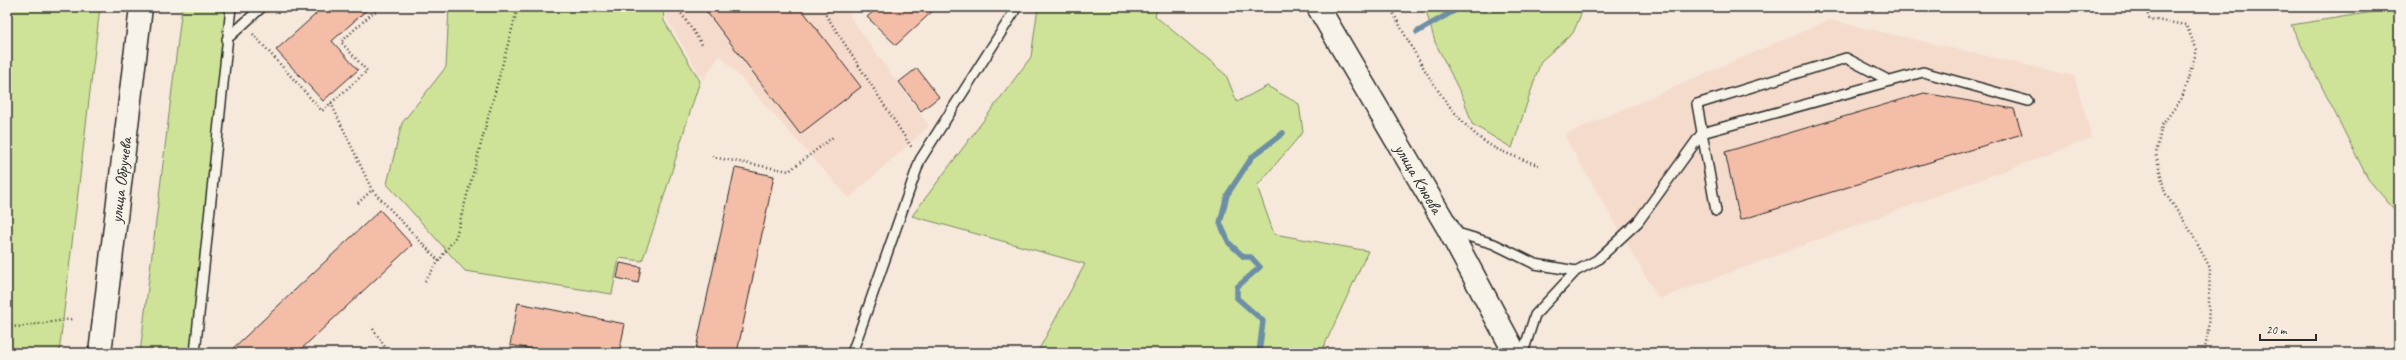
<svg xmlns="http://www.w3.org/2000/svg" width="2406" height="360" viewBox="0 0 2406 360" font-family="Caveat,sans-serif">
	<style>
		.built { fill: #f5dbcc }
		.green { fill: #cee398; stroke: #7c8762 }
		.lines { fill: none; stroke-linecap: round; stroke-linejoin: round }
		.stream { stroke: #6d8fa6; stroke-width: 5.5 }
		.building { fill: #f4bda8; stroke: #2b2b2b }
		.service-casing { stroke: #2b2b2b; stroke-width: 12 }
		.tertiary-casing { stroke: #2b2b2b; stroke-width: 25 }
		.primary-casing { stroke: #2b2b2b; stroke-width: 25 }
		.path { stroke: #2b2b2b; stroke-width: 2.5; stroke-dasharray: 1 3; stroke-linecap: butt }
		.service { stroke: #f7f3e8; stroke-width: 9 }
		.tertiary { stroke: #f7f3e8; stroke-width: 22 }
		.primary { stroke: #f7f3e8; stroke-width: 22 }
		.labels { text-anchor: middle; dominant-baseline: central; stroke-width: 4; stroke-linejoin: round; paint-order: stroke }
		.street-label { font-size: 17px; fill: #2b2b2b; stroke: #f7f3e8 }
	</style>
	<rect width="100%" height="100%" fill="#f6e8db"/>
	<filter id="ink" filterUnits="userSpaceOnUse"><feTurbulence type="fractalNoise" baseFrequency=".025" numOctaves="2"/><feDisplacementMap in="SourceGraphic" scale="8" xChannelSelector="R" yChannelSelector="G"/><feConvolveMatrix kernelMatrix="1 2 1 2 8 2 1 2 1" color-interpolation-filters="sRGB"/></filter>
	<g filter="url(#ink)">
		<path class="built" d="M 666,7 L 850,7 L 850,17 L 929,126 L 849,198 L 720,55 L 703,80 L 667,19 Z
			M 1829,20 L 2074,76 L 2092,138 L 1659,299 L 1564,135 Z"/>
		<path class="green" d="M 7,7 L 100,7 L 59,353 L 7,353 Z
			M 182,7 L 233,7 L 192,353 L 140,353 Z
			M 449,7 L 663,7 L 664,21 L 700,81 C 680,141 664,202 642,261 L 619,258 L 612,294 L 465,271 L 387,184 L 402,123 L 446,67 Z
			M 1038,7 L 1158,7 L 1155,16 L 1226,75 L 1237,102 L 1267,86 L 1299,104 L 1303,132 L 1257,186 L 1274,234 L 1368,251 L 1321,353 L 1037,353 L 1085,264 L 912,216 L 1031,57 Z
			M 1425,7 L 1584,7 L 1573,33 L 1541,61 L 1512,148 L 1472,124 L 1464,100 L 1435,42 Z
			M 2399,8 L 2399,215 L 2368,179 L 2291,25 Z"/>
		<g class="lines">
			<path class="stream" d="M 1417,32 L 1457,9 L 1466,7
				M 1259,353 L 1263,321 L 1237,298 L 1237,287 L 1260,267 L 1251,257 L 1244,257 L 1229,243 L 1220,223 L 1227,195 L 1252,157 L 1283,133"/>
		</g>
		<path class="building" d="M 309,7 L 370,7 L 332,41 L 358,70 L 323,101 L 276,50 L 316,14 Z
			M 703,7 L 800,7 L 861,87 L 800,134 Z
			M 878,7 L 937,7 L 896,45 L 867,17 Z
			M 917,68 L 939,97 L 921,111 L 899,82 Z
			M 1924,93 L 2014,109 L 2022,134 L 1740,220 L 1725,152 Z
			M 735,168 L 774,176 L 737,353 L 695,353 Z
			M 380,210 L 412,245 L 395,261 L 297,353 L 228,353 Z
			M 620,263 L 641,267 L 638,283 L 617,278 Z
			M 518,303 L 625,324 L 619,353 L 553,353 L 510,345 Z"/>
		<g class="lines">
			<defs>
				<path id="service" d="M 227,39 L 262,7
					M 1716,211 L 1697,104 L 1846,58 L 1888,80
					M 1454,232 L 1494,244 L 1535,264 L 1576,271
					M 195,353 L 231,7
					M 852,353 L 920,160 L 1014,12 L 1015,7
					M 1523,353 L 1535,315 L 1576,271 L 1597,260 L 1638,222 L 1702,133 L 1923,72 L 2028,101"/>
				<g id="tertiary">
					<path id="s1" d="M 100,353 L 141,7"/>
				</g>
				<g id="primary">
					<path id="s2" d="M 1318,7 L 1449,230 L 1515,353"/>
				</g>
			</defs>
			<use href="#service" class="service-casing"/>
			<use href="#tertiary" class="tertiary-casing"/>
			<use href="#primary" class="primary-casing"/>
			<path class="path" d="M 677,7 L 703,46
				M 828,7 L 826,15 L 912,148
				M 1390,7 C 1413,50 1450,124 1495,148 C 1509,155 1525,160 1540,166
				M 2144,7 L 2150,19 L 2186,25 L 2197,50 L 2182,98 L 2162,125 L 2156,154 L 2165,193 L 2190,230 L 2210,268 L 2208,333 L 2204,353
				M 253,34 L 322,111 L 367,71 L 341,42 L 379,7
				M 331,103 L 372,190
				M 712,157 L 789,171 L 833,137
				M 358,203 L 372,190 L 439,261
				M 425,281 L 456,236 L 518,7
				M 7,325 L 17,327 L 72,319
				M 373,329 L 389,353"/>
			<use href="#service" class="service"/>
			<use href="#tertiary" class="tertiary"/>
			<use href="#primary" class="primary"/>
		</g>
	</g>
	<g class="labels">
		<g class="street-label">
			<text stroke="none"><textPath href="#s2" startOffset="199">улица Клюева</textPath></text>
			<text stroke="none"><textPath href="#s1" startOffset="174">улица Обручева</textPath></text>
		</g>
	</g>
	<rect width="2406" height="360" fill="none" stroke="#f7f3e8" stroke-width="24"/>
	<rect x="12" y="12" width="2382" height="336" fill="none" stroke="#2b2b2b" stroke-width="1.5" filter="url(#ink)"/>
	<path d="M2260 334v6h56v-6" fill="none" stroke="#2b2b2b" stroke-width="2"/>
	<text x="2266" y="334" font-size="12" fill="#2b2b2b" stroke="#f7f3e8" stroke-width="3" paint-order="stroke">20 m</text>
</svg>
